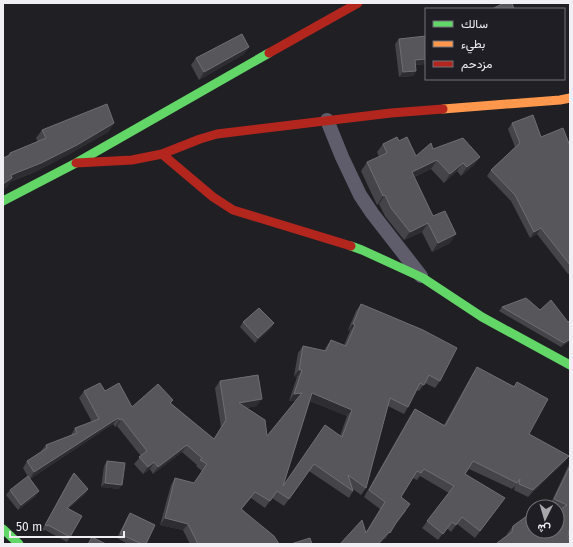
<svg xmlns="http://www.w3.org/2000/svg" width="573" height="547" viewBox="0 0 573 547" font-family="'Fira Sans',Vazirmatn,sans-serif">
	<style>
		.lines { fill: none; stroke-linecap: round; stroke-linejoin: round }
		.street { stroke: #5f5d6c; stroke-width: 14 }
		.fast { stroke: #63d668; stroke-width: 9 }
		.slow { stroke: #ff974d; stroke-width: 9 }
		.jam { stroke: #b3261e; stroke-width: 9 }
		.wall { fill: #454549; fill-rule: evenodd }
		.shaded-wall { fill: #2e2e32 }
		.building { fill: #57575b; stroke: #6f6f73; fill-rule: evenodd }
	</style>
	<rect width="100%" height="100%" fill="#201f24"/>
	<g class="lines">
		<path class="street" d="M 327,120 L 342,157 L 360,195 L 372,213 L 421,276"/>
		<path class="fast" d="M 3,201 L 76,163 L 269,53
			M 351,246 L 362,250 L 423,278 L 482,317 L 570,365
			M 3,529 L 19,544"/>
		<path class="slow" d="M 443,109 L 560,100 L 570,98"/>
		<path class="jam" d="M 269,53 L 358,3
			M 162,154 L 200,139 L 217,134 L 391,113 L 443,109
			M 76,163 L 132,160 L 162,154 L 213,197 L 233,210 L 351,246"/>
	</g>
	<path class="wall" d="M 399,39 L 426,64 L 416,65 L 416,71 L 413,76 L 399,77 L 395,44 Z
		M 249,47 L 244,54 L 199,80 L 191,65 L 196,58 Z
		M 114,123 L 108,132 L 71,153 L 35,172 L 10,182 L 7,187 L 3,189 L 3,158 L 7,156 L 10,153 L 38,142 L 36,138 L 42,130 Z
		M 512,123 L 541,137 L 570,146 L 570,273 L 568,274 L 537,234 L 530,238 L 511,201 L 487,176 L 491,170 L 515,147 L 508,129 Z
		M 399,141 L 416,156 L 433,149 L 480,157 L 474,165 L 461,176 L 457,171 L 444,183 L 431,169 L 414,177 L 433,216 L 450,243 L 432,252 L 422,232 L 404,240 L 385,216 L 379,204 L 377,205 L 361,171 L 367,162 L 379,157 L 377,152 L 383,144 Z
		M 361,304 L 440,381 L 435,388 L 425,383 L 419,391 L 417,390 L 408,407 L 404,414 L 388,406 L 366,488 L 361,495 L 353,489 L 353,491 L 349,498 L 309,471 L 284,506 L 272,498 L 265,508 L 251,498 L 242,509 L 279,544 L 190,544 L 183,530 L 160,525 L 171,485 L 175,478 L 194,483 L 202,471 L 196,466 L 197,465 L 182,452 L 153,474 L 150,469 L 143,474 L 134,464 L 141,456 L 117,426 L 115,427 L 113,424 L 30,479 L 36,496 L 18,510 L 6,495 L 10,490 L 28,477 L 23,468 L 27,461 L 41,452 L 41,451 L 46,445 L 71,435 L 75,428 L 92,422 L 79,398 L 84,391 L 105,391 L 132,407 L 173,400 L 171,403 L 214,439 L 221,427 L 215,388 L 220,381 L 257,406 L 246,408 L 267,436 L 297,400 L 289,401 L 297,377 L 294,376 L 298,353 L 303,346 L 324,351 L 326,347 L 331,340 L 344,345 L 350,331 L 348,330 L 356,311 ZM 310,401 L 347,416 L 340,436 L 283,486 Z
		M 502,307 L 540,310 L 568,322 L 570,321 L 570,341 L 561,347 L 499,311 Z
		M 243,322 L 274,323 L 271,328 L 255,343 L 240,327 Z
		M 477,367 L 514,386 L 517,382 L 529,434 L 569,456 L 564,462 L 528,497 L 514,490 L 515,486 L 512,489 L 469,469 L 465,474 L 500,505 L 475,538 L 457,524 L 451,532 L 447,528 L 438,540 L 422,528 L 449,493 L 420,476 L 417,480 L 413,478 L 401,497 L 406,511 L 394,526 L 385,539 L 384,539 L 379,544 L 340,544 L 366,532 L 380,509 L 364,497 L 410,416 L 415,409 L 444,425 L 473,373 Z
		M 107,461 L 119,489 L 101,487 L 104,466 Z
		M 570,462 L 570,526 L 568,537 L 570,544 L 496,544 L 497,543 L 507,535 L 507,534 L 513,526 L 533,531 L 558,511 L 557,511 L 557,507 L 549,507 Z
		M 74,473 L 88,489 L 85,494 L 69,508 L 70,537 L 67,542 L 45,530 L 43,531 L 42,530 L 70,478 Z
		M 130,513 L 146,544 L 128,544 L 117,538 L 127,518 Z"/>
	<path class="shaded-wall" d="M 249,47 L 244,54 L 199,80 L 204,72 Z
		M 426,59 L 426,64 L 412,65 L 415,60 Z
		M 416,71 L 413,76 L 399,77 L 403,72 Z
		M 114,123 L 108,132 L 71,153 L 35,172 L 10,182 L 7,187 L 3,189 L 3,184 L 11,175 Z
		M 480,157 L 474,165 L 461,176 L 467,167 Z
		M 437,160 L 431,169 L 405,181 L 412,172 Z
		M 463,163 L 457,171 L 444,183 L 450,174 Z
		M 385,195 L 379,204 L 377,205 L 383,196 Z
		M 428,223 L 422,232 L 404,240 L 410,232 Z
		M 541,228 L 537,234 L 530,238 L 534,232 Z
		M 456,234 L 450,243 L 432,252 L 438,243 Z
		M 274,323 L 271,328 L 255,343 L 258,338 Z
		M 353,324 L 355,325 L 350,331 L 348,330 Z
		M 570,339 L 570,341 L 561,347 L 564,343 Z
		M 299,370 L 302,370 L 297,377 L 294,376 Z
		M 302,393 L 298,400 L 289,401 L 294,394 Z
		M 312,393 L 352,410 L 347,416 L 308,400 Z
		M 262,399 L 257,406 L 234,410 L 239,403 Z
		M 118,418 L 113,424 L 30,479 L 34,472 Z
		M 122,419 L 117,426 L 115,427 L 120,420 Z
		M 187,445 L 182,452 L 153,474 L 158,467 Z
		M 569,456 L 564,462 L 528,497 L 533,490 Z
		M 154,462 L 150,469 L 143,474 L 148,467 Z
		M 105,483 L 122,485 L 119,489 L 101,487 Z
		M 88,489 L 85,494 L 64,513 L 67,508 Z
		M 39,491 L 36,496 L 18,510 L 21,505 Z
		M 165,518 L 188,524 L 183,530 L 160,525 Z
		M 389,532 L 384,539 L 379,544 L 378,544 Z"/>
	<path class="building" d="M 504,3 L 512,3 L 514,9 L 492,9 Z
		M 242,34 L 249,47 L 204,72 L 196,58 Z
		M 426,36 L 426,59 L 415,60 L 416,71 L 403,72 L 399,39 Z
		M 107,104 L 114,123 L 77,145 L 41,163 L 11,175 L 12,178 L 3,184 L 3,158 L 10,155 L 10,153 L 46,138 L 42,130 Z
		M 533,115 L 541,137 L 563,128 L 570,146 L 570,265 L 541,228 L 534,232 L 515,195 L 491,170 L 520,143 L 512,123 Z
		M 397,137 L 399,141 L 407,137 L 416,156 L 431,143 L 433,149 L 463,138 L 480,157 L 467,167 L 463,163 L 450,174 L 437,160 L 412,172 L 433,216 L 445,211 L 456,234 L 438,243 L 428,223 L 410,232 L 391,208 L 385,195 L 383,196 L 367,162 L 387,153 L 383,144 Z
		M 526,298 L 540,310 L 551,300 L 568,322 L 570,321 L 570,339 L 564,343 L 502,307 Z
		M 361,304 L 423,330 L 457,348 L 440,381 L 429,375 L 424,385 L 420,383 L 408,407 L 390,398 L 366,488 L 348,475 L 353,491 L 314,464 L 289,499 L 277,491 L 270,501 L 255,492 L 241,509 L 274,536 L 279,544 L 198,544 L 188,524 L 165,518 L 175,478 L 194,483 L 207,464 L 200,460 L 202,458 L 187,445 L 158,467 L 154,462 L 148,467 L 139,457 L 147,451 L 122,419 L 120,420 L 118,418 L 34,472 L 27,461 L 47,448 L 46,445 L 77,433 L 75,428 L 99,419 L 84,391 L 100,383 L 105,391 L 119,383 L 132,407 L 158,384 L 173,400 L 170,403 L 214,439 L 226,420 L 220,381 L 258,375 L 262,399 L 239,403 L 265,420 L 267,436 L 302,393 L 294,394 L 302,370 L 299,370 L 303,346 L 326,351 L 331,340 L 346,346 L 355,325 L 353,324 ZM 312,393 L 352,410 L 342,437 L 325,425 L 283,486 Z
		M 259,308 L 274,323 L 258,338 L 243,322 Z
		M 477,367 L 514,387 L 517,382 L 548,399 L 529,434 L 569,456 L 533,490 L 519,484 L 520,479 L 517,483 L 473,461 L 465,474 L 505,498 L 480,531 L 462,517 L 456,525 L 452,522 L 443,534 L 427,521 L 454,486 L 424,469 L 421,473 L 417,471 L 401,497 L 410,504 L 396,523 L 390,533 L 389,532 L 378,544 L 340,544 L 362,520 L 366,533 L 385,502 L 369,490 L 415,409 L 445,426 Z
		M 107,461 L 125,463 L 122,485 L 105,483 Z
		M 570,466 L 570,525 L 568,537 L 570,540 L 570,544 L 499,544 L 497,543 L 512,532 L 513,526 L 531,513 L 533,514 L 533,531 L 557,531 L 557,512 L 567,505 L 554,499 Z
		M 74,473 L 88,489 L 67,508 L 82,516 L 70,537 L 48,525 L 47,526 L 45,525 Z
		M 28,476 L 39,491 L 21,505 L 10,490 Z
		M 130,513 L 155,525 L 146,544 L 142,544 L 120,534 Z
		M 92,537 L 106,544 L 88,544 Z
		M 310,538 L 312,544 L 291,544 Z"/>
	<rect width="573" height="547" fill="none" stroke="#efeff4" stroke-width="8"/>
	<rect x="425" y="8" width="140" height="72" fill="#1f1e25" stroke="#727278"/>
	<rect x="433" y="21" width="20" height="6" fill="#63d668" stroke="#727278"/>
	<text x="461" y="28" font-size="12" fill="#efeff4">سالك</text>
	<rect x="433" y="41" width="20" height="6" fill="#ff974d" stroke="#727278"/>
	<text x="461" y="48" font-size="12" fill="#efeff4">بطيء</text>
	<rect x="433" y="61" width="20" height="6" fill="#b3261e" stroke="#727278"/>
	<text x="461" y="68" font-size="12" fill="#efeff4">مزدحم</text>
	<g transform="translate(545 519) rotate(185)"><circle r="19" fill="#1f1e25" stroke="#727278"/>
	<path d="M0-3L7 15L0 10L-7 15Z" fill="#a7a6ab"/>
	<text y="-6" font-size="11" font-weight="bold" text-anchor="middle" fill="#efeff4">ش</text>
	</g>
	<path d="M10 531v6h114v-6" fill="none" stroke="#efeff4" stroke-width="2"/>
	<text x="16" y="531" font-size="12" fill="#efeff4" stroke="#1f1e25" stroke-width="3" paint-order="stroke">50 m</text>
</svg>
